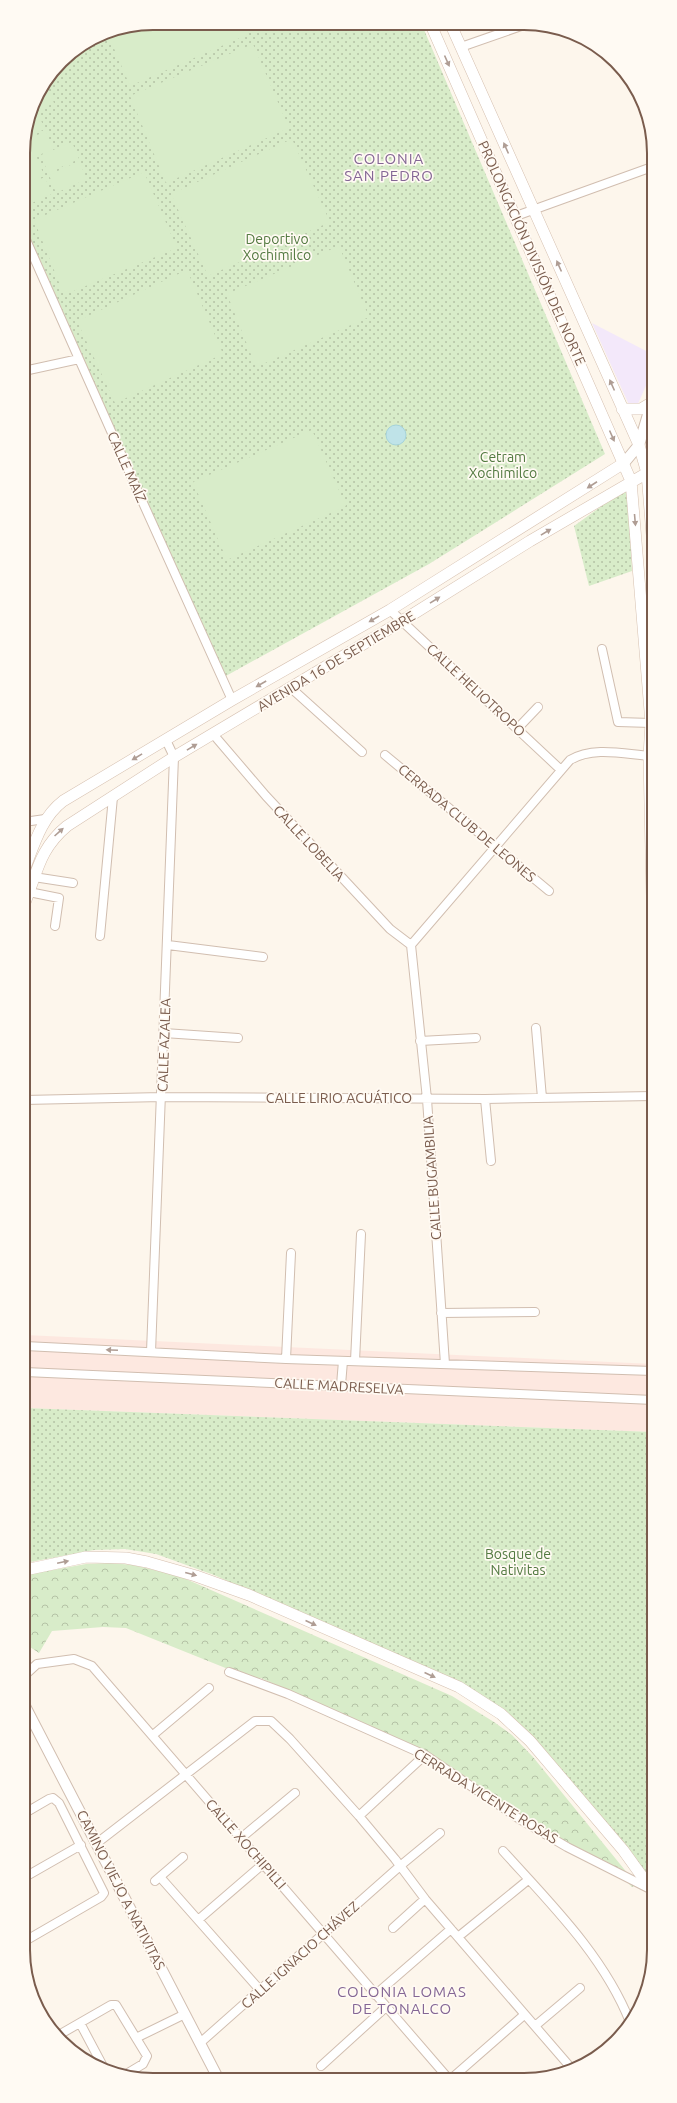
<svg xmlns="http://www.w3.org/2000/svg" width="677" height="2103" viewBox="0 0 677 2103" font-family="Ubuntu,sans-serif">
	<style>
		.commercial { fill: #fde8e0 }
		.education { fill: #f3e8fa }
		.forest { fill: url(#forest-crowns) }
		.park { fill: url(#park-dots) }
		.pitch { fill: #d8ecc9 }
		.water { fill: #bfe3e8; stroke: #a5d3da }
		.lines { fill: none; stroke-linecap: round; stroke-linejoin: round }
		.minor-casing { stroke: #d1beb0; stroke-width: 10 }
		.tertiary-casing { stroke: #d1beb0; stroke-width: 12 }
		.secondary-casing { stroke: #d6c0b0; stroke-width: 12 }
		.minor { stroke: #fff; stroke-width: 8 }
		.tertiary { stroke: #fff; stroke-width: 10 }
		.secondary { stroke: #fff; stroke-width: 11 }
		.oneway { fill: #af9d94 }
		.labels { text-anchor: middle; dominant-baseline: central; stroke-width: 3.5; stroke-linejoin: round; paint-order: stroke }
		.park-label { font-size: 14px; fill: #537a41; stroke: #fffaf3 }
		.street-label { font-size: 14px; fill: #7a5c4d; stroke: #fffaf3 }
		.neighbourhood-label { font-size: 15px; letter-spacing: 1px; fill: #846695; stroke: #fffaf3 }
		.rim { fill: none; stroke: #7a5c4d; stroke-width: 2 }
	</style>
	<defs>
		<pattern id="forest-crowns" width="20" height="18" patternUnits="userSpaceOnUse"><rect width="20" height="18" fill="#d8ecc9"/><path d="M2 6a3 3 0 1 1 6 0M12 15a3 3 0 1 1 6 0" fill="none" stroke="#b4c2a5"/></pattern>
		<pattern id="park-dots" width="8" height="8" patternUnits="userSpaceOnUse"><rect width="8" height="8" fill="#d8ecc9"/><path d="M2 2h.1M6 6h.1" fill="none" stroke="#b4c2a5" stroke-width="1.8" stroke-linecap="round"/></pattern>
	</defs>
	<rect width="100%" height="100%" fill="#fdf6ec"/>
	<path class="commercial" d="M 25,1335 L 653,1364 L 653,1432 L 25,1408 Z"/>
	<path class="education" d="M 592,323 L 652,354 L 652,372 L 637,406 L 630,407 Z"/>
	<path class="forest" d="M 111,1563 L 133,1565 L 179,1576 L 452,1696 L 494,1722 L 512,1735 L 533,1757 L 637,1885 L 632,1887 L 625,1880 L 560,1847 L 512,1815 L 476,1784 L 422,1749 L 355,1719 L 351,1727 L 292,1700 L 296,1694 L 261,1678 L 257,1679 L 228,1669 L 126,1628 L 103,1627 L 52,1631 L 39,1653 L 30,1647 L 25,1648 L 25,1575 L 86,1564 Z"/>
	<path class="park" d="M 153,23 L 422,25 L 605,454 L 429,564 L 224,677 L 23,222 L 23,145 L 36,96 L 67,56 L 104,33 Z
		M 628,487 L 632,571 L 589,586 L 574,526 Z
		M 25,1408 L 653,1432 L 654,1884 L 612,1829 L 473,1690 L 214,1575 L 156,1554 L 125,1549 L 94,1550 L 25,1563 Z"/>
	<path class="pitch" d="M 153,23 L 245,24 L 249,34 L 130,86 L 107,32 Z
		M 253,44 L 289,128 L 166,183 L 130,96 Z
		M 62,63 L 65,71 L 50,78 Z
		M 46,86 L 54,103 L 32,113 L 36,96 Z
		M 37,112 L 45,129 L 25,138 L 31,115 Z
		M 46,131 L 53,149 L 23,162 L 24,141 Z
		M 292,139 L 330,222 L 208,276 L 171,194 Z
		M 72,142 L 79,159 L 48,173 L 41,155 Z
		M 37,158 L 44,175 L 23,185 L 23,164 Z
		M 79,161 L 87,179 L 56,193 L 49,175 Z
		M 144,172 L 177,248 L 64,295 L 34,220 Z
		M 45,177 L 52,194 L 23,207 L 23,186 Z
		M 339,246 L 369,317 L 256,367 L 227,294 Z
		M 187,270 L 223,354 L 115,403 L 77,321 Z
		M 312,430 L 346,506 L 227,560 L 193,482 Z"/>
	<path class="water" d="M386 435a10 10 0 1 1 20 0a10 10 0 1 1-20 0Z"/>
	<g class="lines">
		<defs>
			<path id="minor" d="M 461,47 L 524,25
				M 638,97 L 641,96
				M 516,216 L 652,167
				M 23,233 L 139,494 L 232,700
				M 24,371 L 79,359
				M 390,610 L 561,770
				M 602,649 L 618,722 L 651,723
				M 291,688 L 362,752
				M 517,729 L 538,707
				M 213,734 L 266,796 L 390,929 L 411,945
				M 385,755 L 549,891
				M 24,822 L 45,819
				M 34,877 L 73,883
				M 29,892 L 59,898 L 55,926
				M 100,936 L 113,797
				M 168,945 L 263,957
				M 411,945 L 427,1099 L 445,1364
				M 411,945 L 570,760 C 593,746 624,754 649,756
				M 536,1028 L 542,1098
				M 164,1033 L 238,1038
				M 420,1041 L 476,1038
				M 485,1099 L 491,1161
				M 24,1100 L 162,1097 L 485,1099 L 653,1096
				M 441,1313 L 535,1312
				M 25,1346 L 286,1359 L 653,1371
				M 151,1352 L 174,757 L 166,740
				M 286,1359 L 291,1253
				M 355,1361 L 361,1234
				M 25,1372 L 653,1400
				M 341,1385 L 343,1361
				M 229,1672 L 288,1694 L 425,1755 L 521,1820 L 567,1847 L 650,1889
				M 25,1675 L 37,1664 L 74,1659 L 92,1666 L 448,2078
				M 153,1735 L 209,1688
				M 25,1813 L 49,1799 L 53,1798 L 59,1803 L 104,1893 L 101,1897 L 25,1941
				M 359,1816 L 425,1755
				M 241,1838 L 295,1793
				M 97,1843 L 255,1721 L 271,1721 L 290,1739 L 359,1816 L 395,1859 L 425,1899 L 572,2069
				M 503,1851 C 550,1903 604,1956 630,2022
				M 25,1877 L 81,1845
				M 160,1877 L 260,1990
				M 155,1881 L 183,1857
				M 198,1920 L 263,1864
				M 393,1928 L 425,1899
				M 458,1937 L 528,1880
				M 375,1995 L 451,1929
				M 80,2023 L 105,2070
				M 535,2026 L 580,1988
				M 57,2036 L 111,2005 L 116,2005 L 147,2056 L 143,2064 L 123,2076
				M 136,2038 L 185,2014
				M 200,2043 L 400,1866 L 440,1833
				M 321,2066 L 386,2007
				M 452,2078 L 524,2015"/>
			<path id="tertiary" d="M 624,463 L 639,445 L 652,401
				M 25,1706 L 218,2078"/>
			<path id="secondary" d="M 431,25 L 631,481 L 651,723 L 649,756 L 652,896
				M 451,25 L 639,445 L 647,473 L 652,535
				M 622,409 L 641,409 L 651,403
				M 24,870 C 34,845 41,818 63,801 L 232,700 L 390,610 L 624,463
				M 24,905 C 37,874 39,849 67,826 L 174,757 L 402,621 L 530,541 L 647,473
				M 25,1570 L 86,1557 L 126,1558 L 147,1562 L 196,1576 L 249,1595 L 459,1687 L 501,1714 L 530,1741 L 623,1850 L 654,1893"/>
		</defs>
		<use href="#minor" class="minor-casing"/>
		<use href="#tertiary" class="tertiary-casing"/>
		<use href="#secondary" class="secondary-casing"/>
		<use href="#minor" class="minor"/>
		<use href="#tertiary" class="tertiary"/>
		<use href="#secondary" class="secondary"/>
	</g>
	<defs><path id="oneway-solid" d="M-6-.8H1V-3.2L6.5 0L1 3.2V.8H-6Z"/></defs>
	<g class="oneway">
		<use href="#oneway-solid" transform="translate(447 61) rotate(66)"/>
		<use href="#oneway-solid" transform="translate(506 148) rotate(-114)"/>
		<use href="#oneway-solid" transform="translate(559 266) rotate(-114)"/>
		<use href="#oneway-solid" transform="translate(612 385) rotate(-114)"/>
		<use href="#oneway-solid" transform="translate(612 436) rotate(66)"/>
		<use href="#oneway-solid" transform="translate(592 485) rotate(147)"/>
		<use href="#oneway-solid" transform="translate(635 520) rotate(85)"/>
		<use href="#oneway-solid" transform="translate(546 532) rotate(-31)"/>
		<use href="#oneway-solid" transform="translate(435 600) rotate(-32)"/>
		<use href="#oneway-solid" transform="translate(374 619) rotate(150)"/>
		<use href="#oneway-solid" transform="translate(261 684) rotate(150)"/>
		<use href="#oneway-solid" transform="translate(192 747) rotate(-31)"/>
		<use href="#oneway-solid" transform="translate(137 757) rotate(149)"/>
		<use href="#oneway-solid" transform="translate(59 832) rotate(-42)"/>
		<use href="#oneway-solid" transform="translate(112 1350) rotate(-177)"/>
		<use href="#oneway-solid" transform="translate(63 1562) rotate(-12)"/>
		<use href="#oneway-solid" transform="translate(191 1574) rotate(15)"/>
		<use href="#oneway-solid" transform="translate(311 1623) rotate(24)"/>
		<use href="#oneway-solid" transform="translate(430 1675) rotate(24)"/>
	</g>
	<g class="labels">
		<g class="park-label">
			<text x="277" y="239">Deportivo<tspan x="277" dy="16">Xochimilco</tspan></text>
			<text x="503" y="457">Cetram<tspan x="503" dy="16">Xochimilco</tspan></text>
			<text x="518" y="1554">Bosque de<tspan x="518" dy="16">Nativitas</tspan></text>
		</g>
		<g class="street-label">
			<text transform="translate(532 253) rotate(66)">PROLONGACIÓN DIVISIÓN DEL NORTE</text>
			<text transform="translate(127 467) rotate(66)">CALLE MAÍZ</text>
			<text transform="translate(336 661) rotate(-31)">AVENIDA 16 DE SEPTIEMBRE</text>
			<text transform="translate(476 690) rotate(43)">CALLE HELIOTROPO</text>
			<text transform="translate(467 823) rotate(40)">CERRADA CLUB DE LEONES</text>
			<text transform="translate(309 843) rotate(47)">CALLE LOBELIA</text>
			<text transform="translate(164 1045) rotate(-88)">CALLE AZALEA</text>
			<text x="339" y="1098">CALLE LIRIO ACUÁTICO</text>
			<text transform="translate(432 1178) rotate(-94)">CALLE BUGAMBILIA</text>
			<text transform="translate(339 1386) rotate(3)">CALLE MADRESELVA</text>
			<text transform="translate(486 1796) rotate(32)">CERRADA VICENTE ROSAS</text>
			<text transform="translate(246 1844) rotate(49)">CALLE XOCHIPILLI</text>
			<text transform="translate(121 1890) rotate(63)">CAMINO VIEJO A NATIVITAS</text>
			<text transform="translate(300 1955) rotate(-42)">CALLE IGNACIO CHÁVEZ</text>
		</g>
		<g class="neighbourhood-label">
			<text x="389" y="158">COLONIA<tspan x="389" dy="17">SAN PEDRO</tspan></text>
			<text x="402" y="1991">COLONIA LOMAS<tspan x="402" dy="17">DE TONALCO</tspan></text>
		</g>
	</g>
	<path d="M0 0H677V2103H0ZM153 30H524A123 123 0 0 1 647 153V1950A123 123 0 0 1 524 2073H153A123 123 0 0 1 30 1950V153A123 123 0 0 1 153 30Z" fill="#fffaf3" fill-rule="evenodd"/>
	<path class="rim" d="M153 30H524A123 123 0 0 1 647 153V1950A123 123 0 0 1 524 2073H153A123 123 0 0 1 30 1950V153A123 123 0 0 1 153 30Z"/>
</svg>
